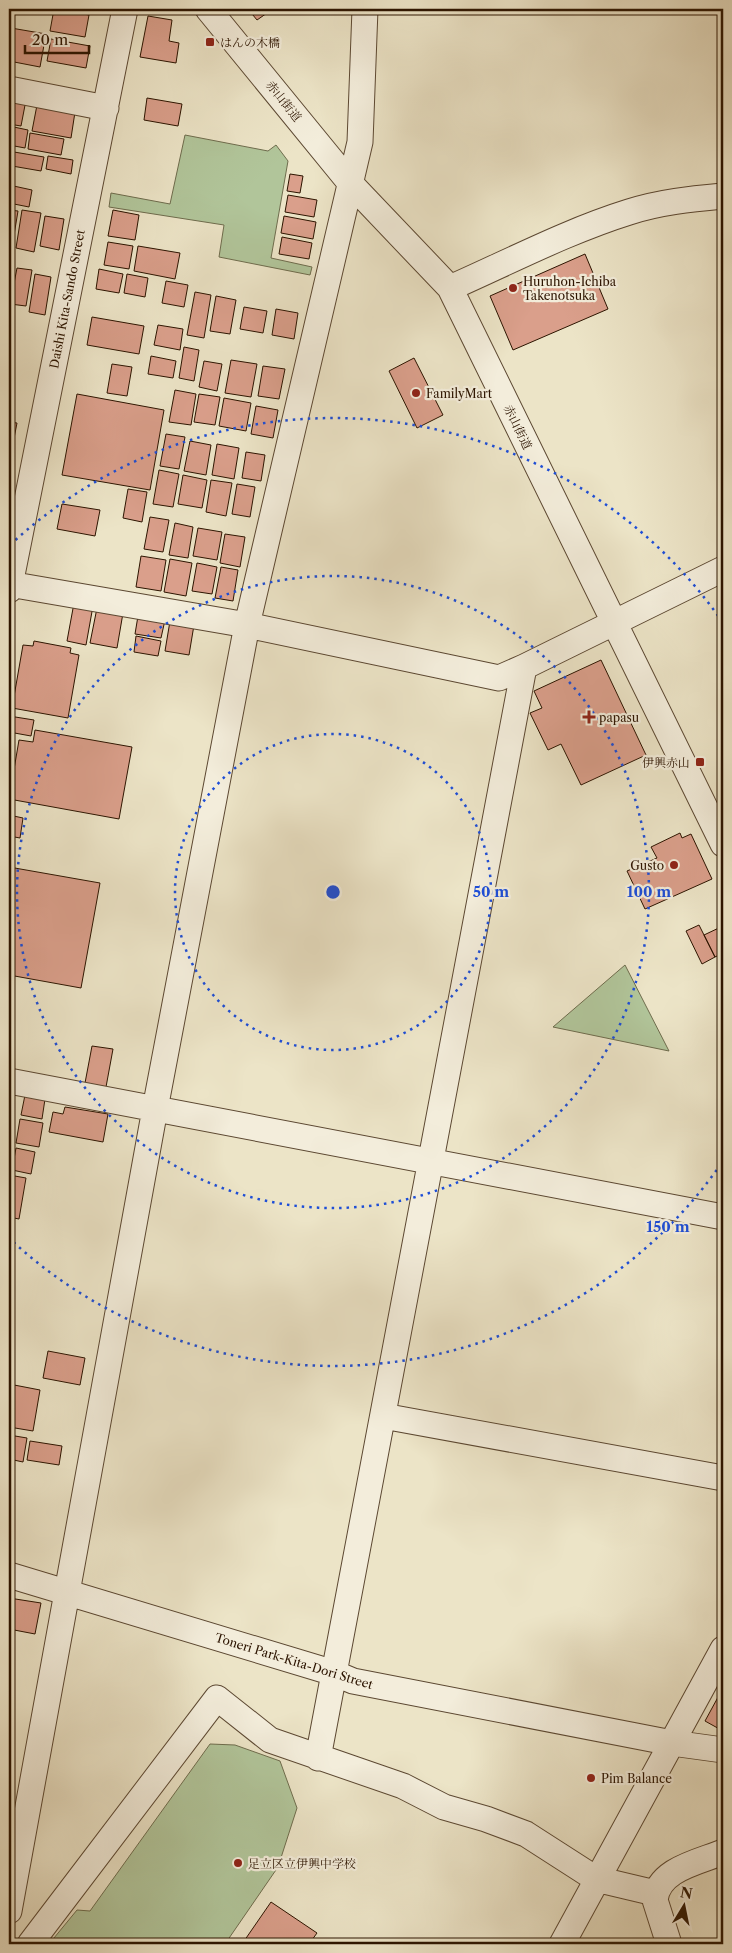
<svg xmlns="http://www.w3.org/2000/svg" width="732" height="1953" viewBox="0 0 732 1953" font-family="'Libre Caslon Text','Noto Serif JP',serif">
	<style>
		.park { fill: #b1c59a; stroke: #6e6c4d }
		.building { fill: #da9f8b; stroke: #2c1400 }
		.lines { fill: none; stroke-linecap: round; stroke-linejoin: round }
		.minor-casing { stroke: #5c4832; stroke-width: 27 }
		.minor { stroke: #f3eddb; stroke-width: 25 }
		.ring { fill: none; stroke: #1d4ed8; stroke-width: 2.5; stroke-dasharray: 2.5 5 }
		.poi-dot { fill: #8f2418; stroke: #f3eddb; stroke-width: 2 }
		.labels { text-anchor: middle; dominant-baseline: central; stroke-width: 4.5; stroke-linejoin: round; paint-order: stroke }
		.poi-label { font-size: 12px; fill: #2c1400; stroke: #f3eddb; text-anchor: start }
		.street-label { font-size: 12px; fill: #2c1400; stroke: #f3eddb }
		.centre { fill: #1d4ed8; stroke: #f3eddb; stroke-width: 2.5 }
		.ring-label { font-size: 15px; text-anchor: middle; font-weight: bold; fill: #1d4ed8; stroke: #f3eddb; stroke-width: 4.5; stroke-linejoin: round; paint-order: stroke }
	</style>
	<rect width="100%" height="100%" fill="#ece4c7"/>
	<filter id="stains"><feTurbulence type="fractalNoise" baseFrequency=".004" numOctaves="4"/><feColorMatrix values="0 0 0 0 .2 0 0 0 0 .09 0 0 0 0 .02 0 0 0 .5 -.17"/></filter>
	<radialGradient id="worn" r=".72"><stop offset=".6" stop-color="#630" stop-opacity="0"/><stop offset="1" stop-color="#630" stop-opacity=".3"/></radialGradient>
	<path class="park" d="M 185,135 L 268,151 L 276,145 L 288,161 L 271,258 L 312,267 L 310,275 L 219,257 L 224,225 L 109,207 L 111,193 L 170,204 Z
		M 625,965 L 669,1051 L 553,1027 Z
		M 210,1744 L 235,1745 L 280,1761 L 297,1808 L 278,1867 L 225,1944 L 49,1944 L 77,1910 L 90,1911 Z"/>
	<path class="building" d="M 54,9 L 89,15 L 85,37 L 50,31 Z
		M 248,9 L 269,9 L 270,11 L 257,20 Z
		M 148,16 L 172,20 L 169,41 L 179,43 L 176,63 L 140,57 Z
		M 11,28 L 46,34 L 40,67 L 9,61 Z
		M 51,39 L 90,46 L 86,68 L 47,61 Z
		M 9,97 L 26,100 L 21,126 L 9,124 Z
		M 147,98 L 182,104 L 178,126 L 144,120 Z
		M 37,105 L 75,112 L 71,138 L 32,131 Z
		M 9,126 L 28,130 L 25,148 L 9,145 Z
		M 30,133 L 64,139 L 61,155 L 28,149 Z
		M 14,152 L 44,157 L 41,171 L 12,166 Z
		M 48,156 L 73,160 L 71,174 L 46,169 Z
		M 290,174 L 303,176 L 300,193 L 287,191 Z
		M 9,185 L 32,190 L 29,207 L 9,203 Z
		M 288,195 L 317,200 L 314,217 L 285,212 Z
		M 9,210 L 18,211 L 13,241 L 9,240 Z
		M 22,210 L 41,213 L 34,252 L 16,248 Z
		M 113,210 L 139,215 L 135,240 L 108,236 Z
		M 45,216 L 64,219 L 59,250 L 40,246 Z
		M 284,216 L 316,222 L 313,239 L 281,233 Z
		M 282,237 L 312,243 L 309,259 L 279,254 Z
		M 108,242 L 133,246 L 129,269 L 104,265 Z
		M 138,246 L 180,253 L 175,279 L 134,271 Z
		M 585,254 L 608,309 L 513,350 L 490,296 Z
		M 17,268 L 32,270 L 26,306 L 10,304 Z
		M 99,269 L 123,274 L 119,293 L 96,289 Z
		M 35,274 L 51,277 L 45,315 L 29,312 Z
		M 127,274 L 148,278 L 145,297 L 124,293 Z
		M 166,281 L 188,285 L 184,307 L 162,303 Z
		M 195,292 L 211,295 L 204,338 L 187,335 Z
		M 216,296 L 236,300 L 230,334 L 210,331 Z
		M 244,307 L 267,311 L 263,333 L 240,329 Z
		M 276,309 L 298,313 L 294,339 L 272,335 Z
		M 92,317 L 144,326 L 139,354 L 87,345 Z
		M 158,325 L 183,329 L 180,350 L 154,345 Z
		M 184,347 L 199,350 L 194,381 L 179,378 Z
		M 151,356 L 176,361 L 173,378 L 148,374 Z
		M 414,358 L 443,415 L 417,428 L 389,371 Z
		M 231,360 L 257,364 L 251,397 L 225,393 Z
		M 204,361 L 222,364 L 217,391 L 199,387 Z
		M 112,364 L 132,367 L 127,396 L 107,393 Z
		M 263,366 L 285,369 L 279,399 L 258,396 Z
		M 175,390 L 196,394 L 191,425 L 169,422 Z
		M 77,394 L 164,410 L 150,490 L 62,475 Z
		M 199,394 L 220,397 L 215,425 L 194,422 Z
		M 224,398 L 251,403 L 246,431 L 219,426 Z
		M 256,406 L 278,410 L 273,438 L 251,434 Z
		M 9,422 L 17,423 L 10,459 L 9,458 Z
		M 166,434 L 185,437 L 179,469 L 160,466 Z
		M 190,441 L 211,445 L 206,475 L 184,471 Z
		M 217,444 L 239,448 L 234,479 L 212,475 Z
		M 246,452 L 265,455 L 261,481 L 242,478 Z
		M 159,470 L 179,474 L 173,507 L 153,504 Z
		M 183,475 L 207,480 L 202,508 L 178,504 Z
		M 211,480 L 232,483 L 226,516 L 206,512 Z
		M 237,484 L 255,487 L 250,517 L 232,514 Z
		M 128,489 L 147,492 L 142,522 L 123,518 Z
		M 62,504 L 100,510 L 95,536 L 57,529 Z
		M 150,517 L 169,520 L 163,552 L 144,549 Z
		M 175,523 L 193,527 L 188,558 L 169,555 Z
		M 198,528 L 222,532 L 217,560 L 193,556 Z
		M 225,534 L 245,537 L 240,567 L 220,563 Z
		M 141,556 L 166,560 L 161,591 L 136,587 Z
		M 170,559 L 192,563 L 186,596 L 164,592 Z
		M 197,563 L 217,567 L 212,594 L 192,591 Z
		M 221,567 L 238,570 L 233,601 L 215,598 Z
		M 74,603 L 93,606 L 86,645 L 67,641 Z
		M 97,608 L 123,613 L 117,648 L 90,643 Z
		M 138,616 L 165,620 L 161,638 L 135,634 Z
		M 170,621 L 194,625 L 189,655 L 165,651 Z
		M 136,636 L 161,641 L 158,656 L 134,652 Z
		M 34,641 L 71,648 L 70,653 L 79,655 L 68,718 L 12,708 L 23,645 L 33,646 Z
		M 601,660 L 646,755 L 581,785 L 561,744 L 548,750 L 530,713 L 542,708 L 534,691 Z
		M 9,716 L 34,720 L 31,736 L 9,732 Z
		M 35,730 L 132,747 L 119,819 L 9,799 L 19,740 L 33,742 Z
		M 9,815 L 23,818 L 20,838 L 9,836 Z
		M 680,833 L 682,838 L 691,834 L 712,879 L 645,909 L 627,871 L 657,858 L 651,847 Z
		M 9,867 L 100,883 L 81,988 L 9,975 Z
		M 699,925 L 715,957 L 702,964 L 686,931 Z
		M 723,926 L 723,953 L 715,957 L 704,935 Z
		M 92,1046 L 113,1049 L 106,1087 L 85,1083 Z
		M 25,1095 L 45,1099 L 42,1119 L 21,1115 Z
		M 65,1107 L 108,1114 L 103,1142 L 49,1132 L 53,1112 L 63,1114 Z
		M 20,1119 L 43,1123 L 39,1147 L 16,1143 Z
		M 16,1148 L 35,1152 L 31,1174 L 12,1170 Z
		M 9,1175 L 26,1178 L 19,1219 L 9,1217 Z
		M 48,1351 L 85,1358 L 80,1385 L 43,1378 Z
		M 9,1384 L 40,1390 L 33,1431 L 9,1427 Z
		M 9,1435 L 27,1438 L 23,1462 L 9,1459 Z
		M 30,1441 L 62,1446 L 59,1465 L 27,1460 Z
		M 9,1598 L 41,1603 L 35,1634 L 9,1629 Z
		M 723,1688 L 723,1731 L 705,1721 Z
		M 271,1902 L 317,1933 L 309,1944 L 242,1944 Z"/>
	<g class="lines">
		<defs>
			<path id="minor" d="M 208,9 L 351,184 L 450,288 L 723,844
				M 9,89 L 106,108
				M 450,288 C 509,262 568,231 629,212 C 660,202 691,199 723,196
				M 9,584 L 247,625 L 499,678 L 524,667
				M 9,590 L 125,9
				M 9,1081 L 723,1217
				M 383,1416 L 723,1478
				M 9,1575 L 334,1673 L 353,1681 L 672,1743 L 723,1750
				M 318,1758 L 524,667 L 723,569
				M 9,1911 L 155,1109 L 247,625 L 360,142 L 365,9
				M 30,1944 L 217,1698 L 270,1740 L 403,1786 L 444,1807 L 486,1819 L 526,1834 L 596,1879 L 655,1893
				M 562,1944 L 723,1649
				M 669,1944 L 655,1900 C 658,1869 699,1862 723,1852"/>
		</defs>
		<use href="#minor" class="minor-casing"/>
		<use href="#minor" class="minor"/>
	</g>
	<g class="ring">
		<circle cx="333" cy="892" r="158"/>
		<circle cx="333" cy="892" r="316"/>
		<path d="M721 1164A474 474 0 0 1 10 1239M10 545A474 474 0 0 1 721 620"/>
	</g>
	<g class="poi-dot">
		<rect x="205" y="37" width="10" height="10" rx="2.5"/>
		<circle cx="513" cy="288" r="5"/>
		<circle cx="416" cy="393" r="5"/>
		<path d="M586.5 709.5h5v5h5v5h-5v5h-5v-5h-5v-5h5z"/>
		<rect x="695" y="757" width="10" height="10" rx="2.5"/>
		<circle cx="674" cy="865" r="5"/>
		<circle cx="591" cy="1778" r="5"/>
		<circle cx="238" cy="1863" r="5"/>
	</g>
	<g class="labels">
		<g class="poi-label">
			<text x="220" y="42">はんの木橋</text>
			<text x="523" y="281">Huruhon-Ichiba<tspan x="523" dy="14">Takenotsuka</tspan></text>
			<text x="426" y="393">FamilyMart</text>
			<text x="599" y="717">papasu</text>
			<text x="690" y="762" text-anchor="end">伊興赤山</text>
			<text x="664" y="865" text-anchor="end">Gusto</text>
			<text x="601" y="1778">Pim Balance</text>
			<text x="248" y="1863">足立区立伊興中学校</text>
		</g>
		<g class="street-label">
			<text transform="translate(284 101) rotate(51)">赤山街道</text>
			<text transform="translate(67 299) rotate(-79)">Daishi Kita-Sando Street</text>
			<text transform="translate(518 427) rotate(64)">赤山街道</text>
			<text transform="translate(294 1661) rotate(17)">Toneri Park-Kita-Dori Street</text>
		</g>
	</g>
	<circle cx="333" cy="892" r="8" class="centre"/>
	<g class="ring-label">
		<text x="491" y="897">50 m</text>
		<text x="649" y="897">100 m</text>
		<text x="668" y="1232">150 m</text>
	</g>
	<rect width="732" height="1953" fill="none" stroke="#ece4c7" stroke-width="30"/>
	<rect x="10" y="10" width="712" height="1933" fill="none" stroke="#2c1400" stroke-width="2.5"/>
	<rect x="15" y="15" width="702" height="1923" fill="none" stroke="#2c1400"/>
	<g transform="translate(684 1906) rotate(10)" stroke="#f3eddb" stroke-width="4" paint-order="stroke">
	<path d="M0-4L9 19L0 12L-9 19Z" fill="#2c1400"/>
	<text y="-8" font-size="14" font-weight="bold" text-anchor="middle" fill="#2c1400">N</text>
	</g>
	<path d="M25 45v8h64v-8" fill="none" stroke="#2c1400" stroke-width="2.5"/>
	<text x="32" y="45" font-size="15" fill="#2c1400" stroke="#f3eddb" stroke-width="4" paint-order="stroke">20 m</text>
	<rect width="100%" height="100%" filter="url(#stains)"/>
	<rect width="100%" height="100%" fill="url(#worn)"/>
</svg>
